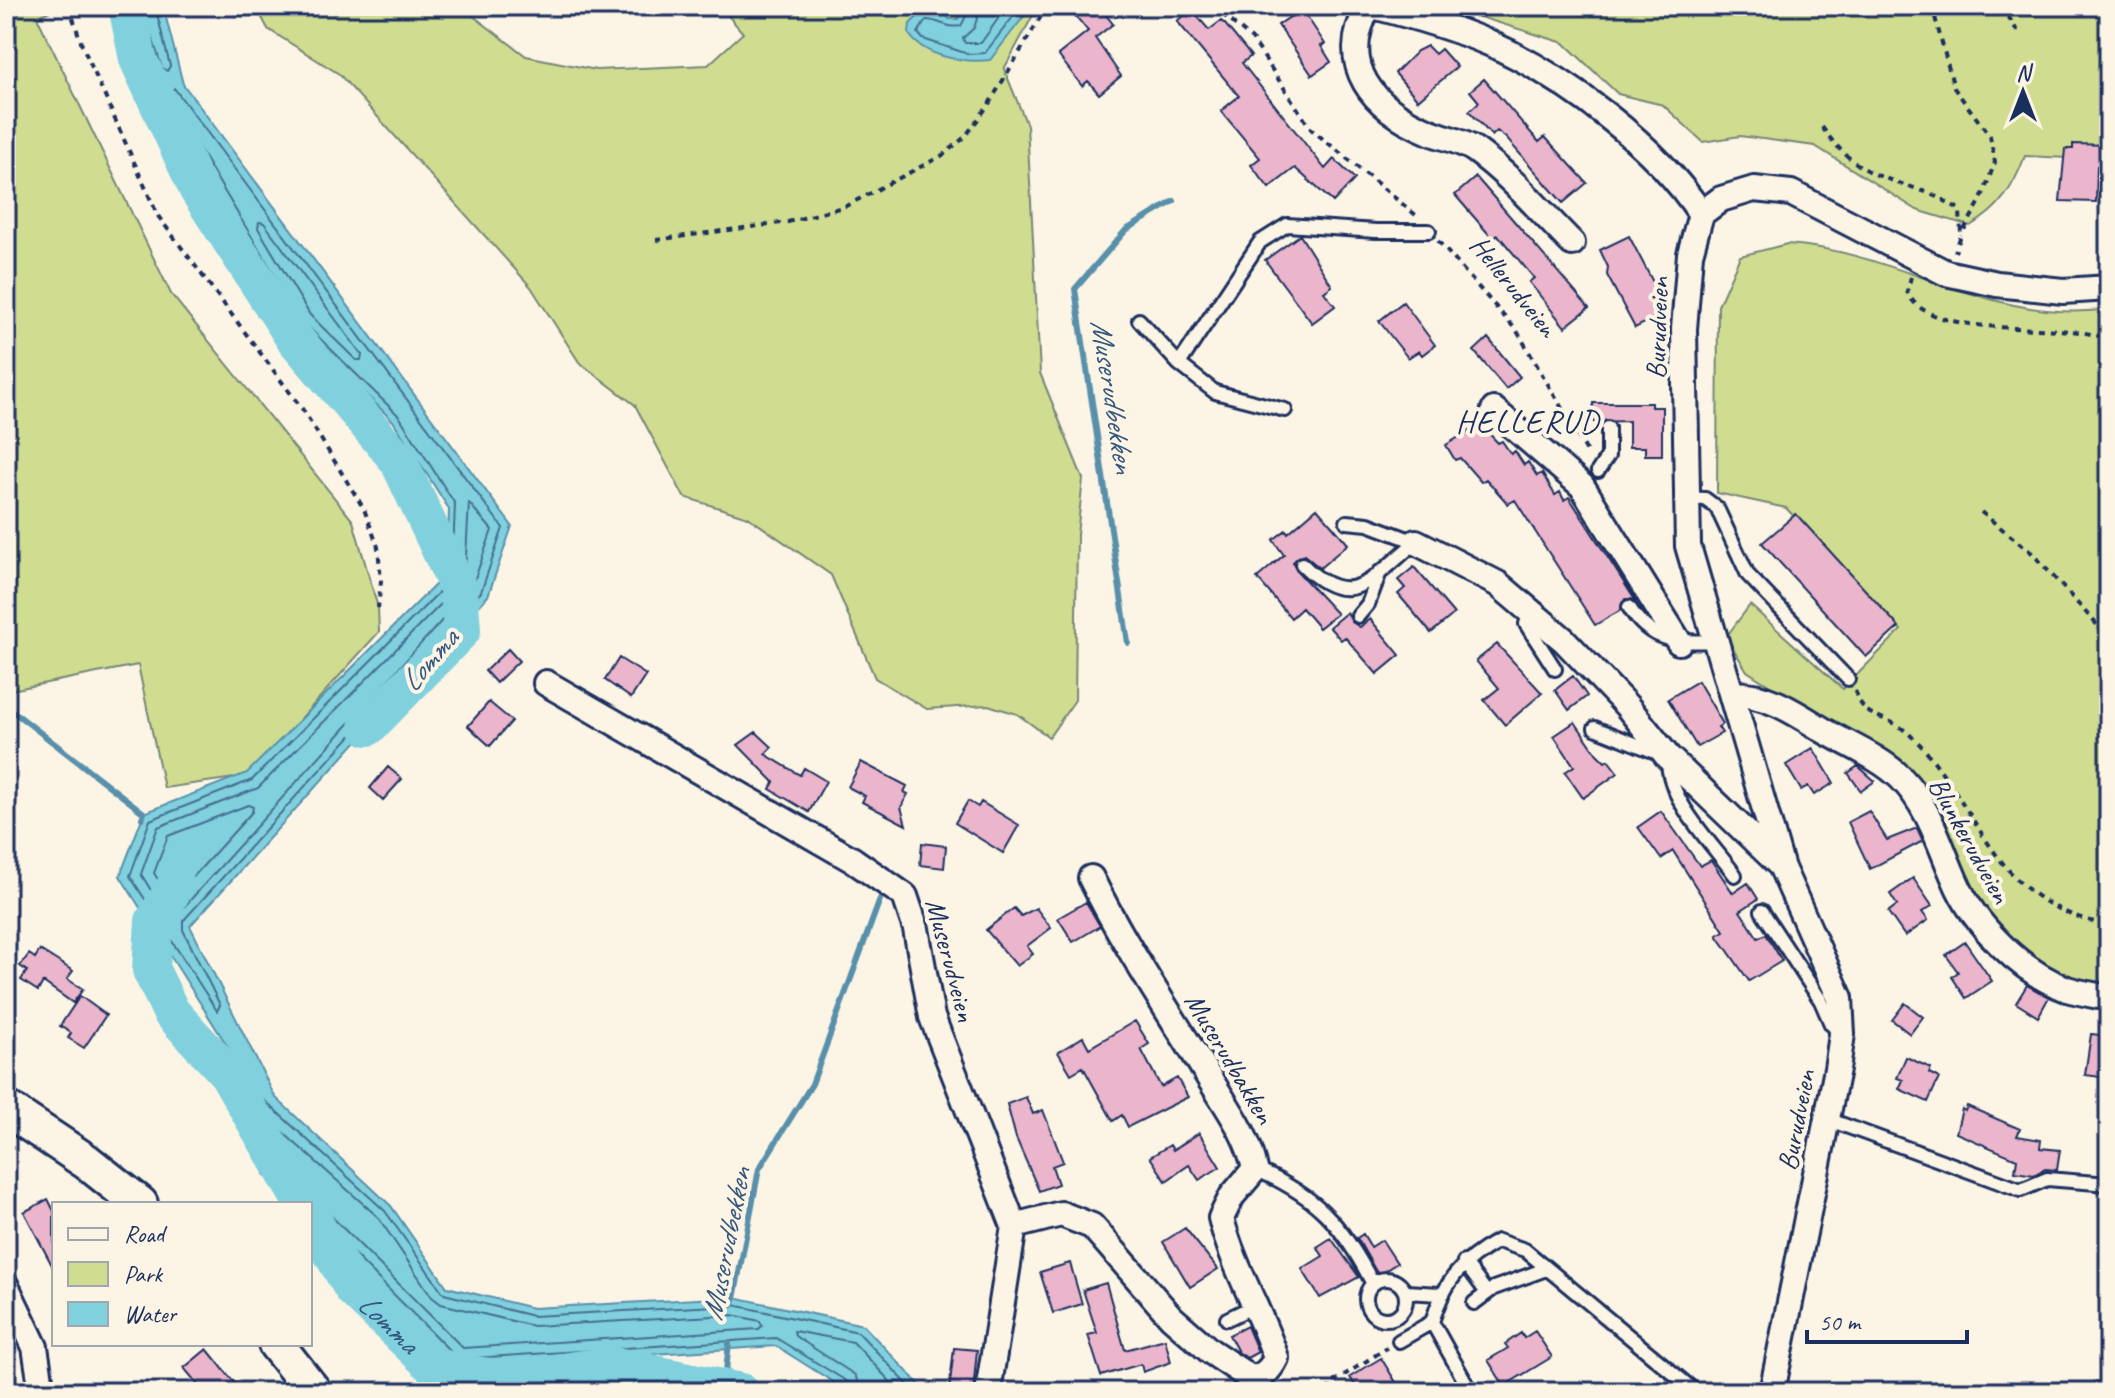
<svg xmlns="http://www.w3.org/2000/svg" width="2115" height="1398" viewBox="0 0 2115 1398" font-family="Caveat,sans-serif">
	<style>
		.green { fill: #d0dd90; stroke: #768677; stroke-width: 2 }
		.water { fill: #81d0de; stroke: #5890ab; stroke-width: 2 }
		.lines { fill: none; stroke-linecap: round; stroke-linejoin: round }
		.shore { stroke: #446f91; stroke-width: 2 }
		.stream { stroke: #5890ab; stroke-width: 6 }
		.river { stroke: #81d0de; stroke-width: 38 }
		.building { fill: #ebb5cc; stroke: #1b2f5e; stroke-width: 2 }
		.lane-casing { stroke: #1b2f5e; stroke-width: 18 }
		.street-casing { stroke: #1b2f5e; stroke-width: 30 }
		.secondary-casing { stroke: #1b2f5e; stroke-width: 40 }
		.path { stroke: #1b2f5e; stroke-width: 4; stroke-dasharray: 6 6; stroke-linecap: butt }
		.lane { stroke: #fcf5e5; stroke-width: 12 }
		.street { stroke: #fcf5e5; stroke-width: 24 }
		.secondary { stroke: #fcf5e5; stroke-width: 34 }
		.labels { text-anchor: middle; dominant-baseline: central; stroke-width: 8; stroke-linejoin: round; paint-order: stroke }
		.street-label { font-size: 28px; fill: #1b2f5e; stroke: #fcf5e5 }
		.water-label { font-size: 30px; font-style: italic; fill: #34577e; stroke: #fcf5e5 }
		.quarter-label { font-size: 32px; letter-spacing: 2px; fill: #1b2f5e; stroke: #fcf5e5 }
	</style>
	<rect width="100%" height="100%" fill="#fcf5e5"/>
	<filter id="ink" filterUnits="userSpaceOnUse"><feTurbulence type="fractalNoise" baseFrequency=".0125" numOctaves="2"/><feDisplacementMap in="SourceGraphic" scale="16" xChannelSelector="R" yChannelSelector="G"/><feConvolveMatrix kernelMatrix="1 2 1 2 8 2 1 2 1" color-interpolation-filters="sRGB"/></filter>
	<g filter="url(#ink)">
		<path class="green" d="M 6,6 L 60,6 L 37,17 L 171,294 L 353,521 L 378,608 L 379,632 L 249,776 L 164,788 L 138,665 L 6,691 Z
			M 256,6 L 460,6 L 526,56 L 596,70 L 708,65 L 743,33 L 720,6 L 1038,6 L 1004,69 L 1027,125 L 1040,373 L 1083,479 L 1077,535 L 1075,700 L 1049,737 L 1017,714 L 988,705 L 927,709 L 875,678 L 831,575 L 748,517 L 684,497 L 635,405 L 579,362 L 531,287 L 339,74 L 268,29 Z
			M 1444,6 L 2109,6 L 2109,154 L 2069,158 L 2025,156 C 2013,188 2000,209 1970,226 L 1917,210 L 1815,146 L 1740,136 L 1703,142 L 1663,105 L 1618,94 L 1564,43 Z
			M 1787,244 C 1898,251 1992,326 2109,309 L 2109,991 L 2061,981 L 1993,937 L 1921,785 L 1747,671 L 1726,637 L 1750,605 L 1843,689 L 1901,630 L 1786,508 L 1717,493 L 1718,306 L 1740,256 Z"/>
		<path class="water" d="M 134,6 L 163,6 L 183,84 L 512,526 L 488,596 L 190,926 L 275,1097 L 391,1206 L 447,1287 L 533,1308 L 734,1297 L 863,1325 L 919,1384 L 918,1392 L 849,1392 L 776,1346 L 455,1367 L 310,1221 L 310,1204 L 294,1204 L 264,1174 L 250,1082 L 120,876 L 144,813 L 247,773 L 447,573 L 449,509 L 393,421 L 296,326 L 169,115 Z
			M 964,6 L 1025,6 L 1025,15 L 990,60 C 964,63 924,57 909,34 L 910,24 L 921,13 L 944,12 L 949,19 L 958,19 Z"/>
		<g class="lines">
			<path class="shore" d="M 142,6 L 162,68 L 167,71 L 170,66 L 155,6
				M 971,6 L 961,26 C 947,29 940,20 926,20 L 918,33 L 923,39 L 968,54 L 985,53 L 1016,13 L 1017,6
				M 981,6 L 974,28 L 963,38 L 965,43 L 981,43 L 1007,6
				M 174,88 L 503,528 L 481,592 L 183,921 L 183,930 L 220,1005 L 217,1011 L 130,876 L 150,820 L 252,780 L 452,579 L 455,504 L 399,416 L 302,321 L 177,112 L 170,93 Z
				M 259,222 L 264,223 L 362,355 L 361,360 L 356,360 L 310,315 L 258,228 Z
				M 469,503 L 492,530 L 472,587 L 174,918 L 168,918 L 141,874 L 158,827 L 258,788 L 459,586 L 465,574 Z
				M 248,805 L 253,807 L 252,812 L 175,897 L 169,898 L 154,873 L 168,836 Z
				M 299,1204 L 297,1196 L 272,1170 L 261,1105 L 264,1100 L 385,1211 L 444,1294 L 533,1316 L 734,1305 L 858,1332 L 909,1386 L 910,1392
				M 310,1204 C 304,1176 266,1164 278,1128 L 378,1217 L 432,1297 L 441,1304 L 533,1326 L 732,1315 L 760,1321 L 762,1326 L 759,1329 L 463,1348 L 326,1211 L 310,1204
				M 310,1216 L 319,1219 L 458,1359 L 776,1338 L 848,1382 L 852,1392
				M 862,1392 L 855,1375 L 795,1336 L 794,1331 L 853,1342 L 900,1392"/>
			<path class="stream" d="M 1128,643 L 1075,289 L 1126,230 L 1174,201
				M 6,706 L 144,813 L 142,818
				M 733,1304 L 759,1169 L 812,1084 L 882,894
				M 724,1389 L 729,1343"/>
			<g class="river">
				<path d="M 127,6 L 138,59 L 198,190 L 294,338 L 398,460 L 459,590 L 462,630 L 368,727"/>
				<path d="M 176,885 L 154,921 L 151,970 L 171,1012 L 228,1074 L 303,1204"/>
				<path id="s1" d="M 310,1216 L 353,1289 L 432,1365 L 461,1374 L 512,1379 L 612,1365 L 741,1392"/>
			</g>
		</g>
		<path class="building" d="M 1083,6 L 1099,6 L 1113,24 L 1095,38 L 1121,76 L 1099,94 L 1088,81 L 1082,86 L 1058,55 L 1088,31 L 1073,13 Z
			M 1191,9 L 1209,30 L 1221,21 L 1225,24 L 1251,56 L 1242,63 L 1325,169 L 1334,159 L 1355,179 L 1333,202 L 1295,168 L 1269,188 L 1251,165 L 1260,158 L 1221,111 L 1239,96 L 1177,21 Z
			M 1302,9 L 1325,44 L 1321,46 L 1331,62 L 1312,75 L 1278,25 Z
			M 1427,46 L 1435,54 L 1441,49 L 1457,67 L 1418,100 L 1395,73 L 1417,51 Z
			M 1484,79 L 1539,142 L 1545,137 L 1587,183 L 1563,203 L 1506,138 L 1497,131 L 1492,136 L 1469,111 L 1479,102 L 1470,91 Z
			M 2073,144 L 2109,145 L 2109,166 L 2097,166 L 2096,202 L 2060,201 L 2065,149 L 2073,149 Z
			M 1476,177 L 1589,308 L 1565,327 L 1529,282 L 1534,278 L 1498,235 L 1493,239 L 1455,195 Z
			M 1300,235 L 1332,286 L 1324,292 L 1335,306 L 1312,323 L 1265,260 Z
			M 1629,236 L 1668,311 L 1635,328 L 1607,275 L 1608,267 L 1600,250 Z
			M 1403,302 L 1435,345 L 1422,355 L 1419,351 L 1408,358 L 1379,321 Z
			M 1488,338 L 1520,377 L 1506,389 L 1474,351 Z
			M 1593,403 L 1651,403 L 1651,407 L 1662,407 L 1662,455 L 1645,455 L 1645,447 L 1629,447 L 1629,421 L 1593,422 Z
			M 1480,424 L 1498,443 L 1502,441 L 1511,454 L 1515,451 L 1524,465 L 1528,462 L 1537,476 L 1542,473 L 1555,495 L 1560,492 L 1564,500 L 1569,497 L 1635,600 L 1625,599 L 1621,610 L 1595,625 L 1515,500 L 1508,504 L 1486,479 L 1481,482 L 1460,458 L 1455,460 L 1446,445 Z
			M 1317,508 L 1348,544 L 1320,568 L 1304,555 L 1293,562 L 1296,570 L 1337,614 L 1319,628 L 1302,608 L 1291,618 L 1257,578 L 1284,555 L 1273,540 L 1286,530 L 1288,533 Z
			M 1796,514 L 1899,627 L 1866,657 L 1762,543 Z
			M 1414,567 L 1454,614 L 1431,633 L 1398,594 L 1405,588 L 1398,580 Z
			M 1347,612 L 1352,622 L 1360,627 L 1370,619 L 1400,655 L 1377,674 L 1345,637 L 1341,640 L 1329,627 Z
			M 1497,644 L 1542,693 L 1505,725 L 1484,700 L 1499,688 L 1476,661 Z
			M 508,649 L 519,661 L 496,683 L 485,671 Z
			M 619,658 L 646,675 L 631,698 L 605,680 Z
			M 1573,676 L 1587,696 L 1569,710 L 1555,690 Z
			M 1698,681 L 1723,724 L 1718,727 L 1722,733 L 1697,747 L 1668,699 Z
			M 489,702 L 512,721 L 490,746 L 468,726 Z
			M 1575,722 L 1597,754 L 1605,762 L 1608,760 L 1618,773 L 1583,798 L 1565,772 L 1574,766 L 1554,736 Z
			M 756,732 L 772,747 L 765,754 L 800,775 L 804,768 L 826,781 L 809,812 L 770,789 L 774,782 L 738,745 Z
			M 1813,748 L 1834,783 L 1814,795 L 1808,786 L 1801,790 L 1786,765 Z
			M 861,762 L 907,786 L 904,792 L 908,794 L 901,807 L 906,825 L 862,802 L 865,796 L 848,787 Z
			M 1858,766 L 1875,781 L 1861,791 L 1848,773 Z
			M 388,767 L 402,779 L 383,800 L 370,788 Z
			M 968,801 L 978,807 L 981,802 L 1019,825 L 1003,853 L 955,823 Z
			M 1661,811 L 1700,866 L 1711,860 L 1733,893 L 1748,883 L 1758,899 L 1740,911 L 1758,938 L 1766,934 L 1782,961 L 1749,981 L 1717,935 L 1724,931 L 1673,851 L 1661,859 L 1638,827 Z
			M 1869,811 L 1887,840 L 1917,828 L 1923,841 L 1870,869 L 1848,822 Z
			M 922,843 L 946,846 L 944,868 L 920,865 Z
			M 1913,878 L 1932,906 L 1922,912 L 1928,920 L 1905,936 L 1888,912 L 1897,905 L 1890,894 Z
			M 1086,902 L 1100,926 L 1073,942 L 1058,918 Z
			M 1014,908 L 1021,916 L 1036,908 L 1051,928 L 1027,946 L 1033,954 L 1017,966 L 986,930 Z
			M 1965,942 L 1992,981 L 1966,998 L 1952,977 L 1958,972 L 1946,955 Z
			M 40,950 L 73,971 L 67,979 L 83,989 L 73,1003 L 43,982 L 38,991 L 21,980 L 27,971 L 20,966 L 29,954 L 35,958 Z
			M 2027,985 L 2049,997 L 2038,1017 L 2016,1003 Z
			M 80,996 L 106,1015 L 84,1048 L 68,1038 L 71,1033 L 60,1026 Z
			M 1905,1003 L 1923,1017 L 1910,1034 L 1892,1020 Z
			M 1135,1021 L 1149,1044 L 1141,1049 L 1161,1087 L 1177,1078 L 1188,1097 L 1128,1127 L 1122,1115 L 1113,1121 L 1083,1067 L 1071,1074 L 1058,1052 L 1083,1037 L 1089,1048 Z
			M 2091,1034 L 2109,1036 L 2109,1078 L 2085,1075 Z
			M 1906,1057 L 1931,1068 L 1929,1073 L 1939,1078 L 1928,1102 L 1899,1089 L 1903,1080 L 1897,1078 Z
			M 1026,1097 L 1033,1114 L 1043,1110 L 1063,1162 L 1052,1166 L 1058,1184 L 1039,1191 L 1016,1138 L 1007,1104 Z
			M 1967,1106 L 2020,1129 L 2017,1136 L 2041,1140 L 2040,1148 L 2060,1150 L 2057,1170 L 2045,1169 L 2034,1175 L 2015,1172 L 2017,1159 L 1956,1133 L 1962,1109 L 1965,1111 Z
			M 1199,1133 L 1220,1167 L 1199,1180 L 1189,1165 L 1166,1181 L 1150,1157 L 1170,1145 L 1173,1150 Z
			M 48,1199 L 54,1211 L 54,1269 L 24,1212 Z
			M 1185,1228 L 1218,1269 L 1190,1287 L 1163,1242 Z
			M 1363,1234 L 1371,1247 L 1382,1240 L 1397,1263 L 1378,1275 L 1357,1238 Z
			M 1331,1238 L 1359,1277 L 1320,1298 L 1302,1269 L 1323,1256 L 1317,1247 Z
			M 1070,1263 L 1082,1304 L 1053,1313 L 1040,1272 Z
			M 1106,1283 L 1125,1350 L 1165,1339 L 1171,1362 L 1143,1372 L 1141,1364 L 1101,1376 L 1088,1335 L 1097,1333 L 1083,1290 Z
			M 1247,1326 L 1258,1352 L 1247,1358 L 1238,1352 L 1229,1335 Z
			M 1535,1331 L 1552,1357 L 1504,1386 L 1488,1360 L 1508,1348 L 1505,1344 L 1521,1333 L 1524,1338 Z
			M 954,1348 L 977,1350 L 973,1392 L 949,1392 Z
			M 207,1349 L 242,1392 L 204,1392 L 184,1368 Z
			M 1381,1358 L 1402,1392 L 1359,1392 L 1350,1377 Z"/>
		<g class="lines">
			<defs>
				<path id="lane" d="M 1139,320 L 1179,364
					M 1285,410 L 1215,392 L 1179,364 L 1260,242 L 1287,225 L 1376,231 L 1429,231
					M 1598,471 L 1608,456 L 1608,428
					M 1685,498 L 1705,499 L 1717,508 L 1748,575 L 1848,679
					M 1302,564 C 1351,614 1373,577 1416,542 L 1368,524 L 1347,522
					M 1629,607 C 1650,642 1676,643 1715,641
					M 1530,612 L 1526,624 L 1555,669
					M 1358,616 L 1368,604 L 1380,572
					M 1595,728 L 1668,757 C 1666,799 1711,842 1735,875
					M 1762,911 L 1821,1001 L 1831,1024 L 1840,1032
					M 1827,1119 L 2021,1190 L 2047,1179 L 2109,1184
					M 1255,1169 C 1317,1196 1342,1224 1373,1284
					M 1464,1262 L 1487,1293
					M1366 1299a20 20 0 1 1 40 0a20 20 0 1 1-40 0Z
					M 1406,1292 L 1440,1294
					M 1474,1303 L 1494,1288 L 1546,1269
					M 1227,1319 L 1254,1306
					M 1432,1322 L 1471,1392
					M 1399,1341 L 1432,1322 C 1444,1282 1461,1261 1498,1241 L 1525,1250 L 1696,1392"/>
				<path id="street" d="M 1369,6 C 1335,65 1373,109 1430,132 C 1444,138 1463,141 1475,150 C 1511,176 1541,212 1572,243
					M 1373,6 C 1413,16 1452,27 1489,43 C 1564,76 1657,146 1701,214
					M 1494,410 L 1582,486 L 1679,642
					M 1416,542 L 1498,584 L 1564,640 L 1627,706 L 1668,757 L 1779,864
					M 546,683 L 853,860 L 905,896 L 916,929 L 932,1017 L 1014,1226 L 988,1392
					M 1734,694 C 1768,694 1794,712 1823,730 C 1847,744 1881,758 1901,778 C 1930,808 1939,844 1955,880 C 1973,924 2022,973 2067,989 C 2080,993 2095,995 2109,998
					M 1014,1226 L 1061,1214 L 1092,1226 L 1171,1317 L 1210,1351 L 1252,1379 C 1265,1375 1270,1370 1276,1358 C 1260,1310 1233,1267 1221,1218 L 1232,1196 L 1255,1169 C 1248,1134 1226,1106 1208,1076 C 1168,1010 1125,947 1091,878
					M 6,1286 L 35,1347 L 42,1392
					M 1772,1392 L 1837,1069 L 1842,1034 L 1840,998 L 1782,868 L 1688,546 L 1684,329 L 1690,254 L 1701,214 L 1721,199 L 1754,189 L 1791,193 L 1946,273 L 1997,284 L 2063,291 L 2109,288"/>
				<path id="secondary" d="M 6,1108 L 87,1162 L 140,1204
					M 276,1344 L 314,1392"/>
			</defs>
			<use href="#lane" class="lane-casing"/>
			<use href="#street" class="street-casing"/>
			<use href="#secondary" class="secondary-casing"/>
			<path class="path" d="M 69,6 L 82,45 L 158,216 L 303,410 L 364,509 L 378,547 L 381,581 L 378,608
				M 1213,6 L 1252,39 L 1311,129 L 1417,216
				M 1932,6 L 1954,88 L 1990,136 L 1995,162 L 1981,200 L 1961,235
				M 2002,6 L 2019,34
				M 1822,127 C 1867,192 1905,173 1960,210 L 1961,235 L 1955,252
				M 656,240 L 788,222 L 846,206 L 943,155 L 965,137 L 989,104 L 1047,6
				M 1438,241 L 1517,331 L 1589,455
				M 1911,277 L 1907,291 C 1923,336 2038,325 2078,332 C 2089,333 2099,336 2109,339
				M 1981,512 L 2032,553 L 2109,638
				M 1855,691 C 1858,696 1860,704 1864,708 C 1871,716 1887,719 1897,725 C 1907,731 1916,740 1924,749 C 1988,825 1997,904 2109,925
				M 1329,1392 L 1330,1384 L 1387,1348"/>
			<use href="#lane" class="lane"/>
			<use href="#street" class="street"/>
			<use href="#secondary" class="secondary"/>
		</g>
	</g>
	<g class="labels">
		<g class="street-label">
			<text transform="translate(1514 286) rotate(51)">Hellerudveien</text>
			<text transform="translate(1657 328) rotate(-88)">Burudveien</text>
			<text transform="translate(1970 840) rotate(61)">Blunkerudveien</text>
			<text transform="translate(951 960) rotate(75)">Muserudveien</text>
			<text transform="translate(1230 1058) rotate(59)">Muserudbakken</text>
			<text transform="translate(1796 1120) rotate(-79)">Burudveien</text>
		</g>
		<g class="water-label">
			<text transform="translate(1113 396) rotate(81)">Muserudbekken</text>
			<text transform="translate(429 660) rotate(-49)">Lomma</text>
			<text transform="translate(726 1244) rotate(-79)">Muserudbekken</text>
			<text stroke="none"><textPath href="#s1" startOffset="134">Lomma</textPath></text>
		</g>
		<g class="quarter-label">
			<text x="1528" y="421">HELLERUD</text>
		</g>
	</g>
	<rect width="2115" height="1398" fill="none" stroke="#fcf5e5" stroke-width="32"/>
	<rect x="16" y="16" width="2083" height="1366" fill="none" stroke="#1b2f5e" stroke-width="3" filter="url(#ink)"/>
	<rect x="52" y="1202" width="260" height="144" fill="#fcf5e5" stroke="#a2a6af" stroke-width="2"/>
	<rect x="68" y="1228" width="40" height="12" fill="#fcf5e5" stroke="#a2a6af" stroke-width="2"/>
	<text x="124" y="1242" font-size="24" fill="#1b2f5e">Road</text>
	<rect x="68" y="1262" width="40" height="24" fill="#d0dd90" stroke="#a2a6af" stroke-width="2"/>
	<text x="124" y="1282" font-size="24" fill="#1b2f5e">Park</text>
	<rect x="68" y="1302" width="40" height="24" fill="#81d0de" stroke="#a2a6af" stroke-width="2"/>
	<text x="124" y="1322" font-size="24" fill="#1b2f5e">Water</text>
	<g transform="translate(2023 92)" stroke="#fcf5e5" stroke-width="6" paint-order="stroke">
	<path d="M0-6L14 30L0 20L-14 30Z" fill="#1b2f5e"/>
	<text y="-12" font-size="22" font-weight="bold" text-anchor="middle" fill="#1b2f5e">N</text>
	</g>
	<path d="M1807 1330v12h160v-12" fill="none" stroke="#1b2f5e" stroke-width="4"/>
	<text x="1819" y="1330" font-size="24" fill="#1b2f5e" stroke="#fcf5e5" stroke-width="6" paint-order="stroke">50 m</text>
</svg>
